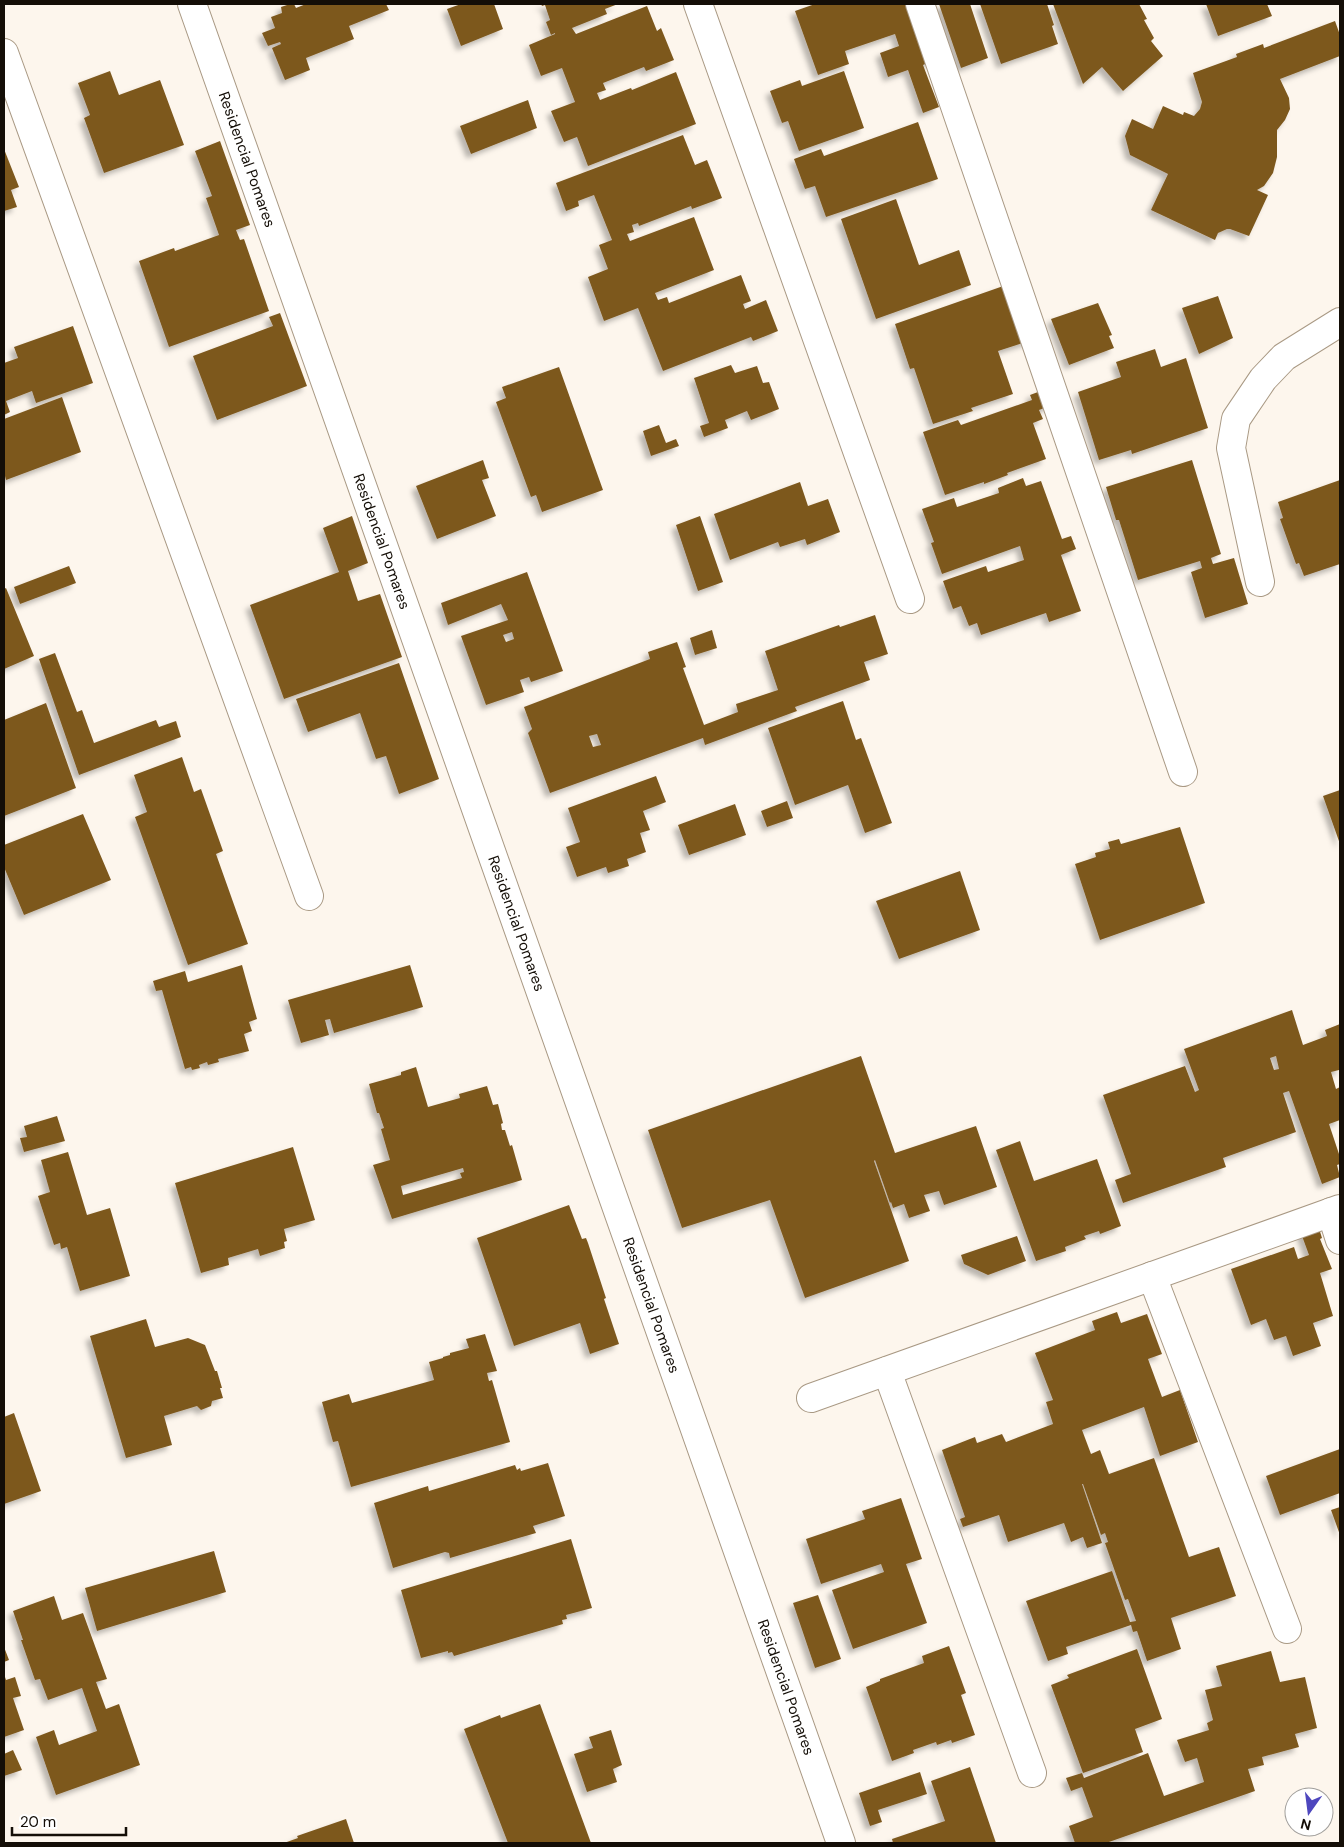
<svg xmlns="http://www.w3.org/2000/svg" width="1344" height="1847" viewBox="0 0 1344 1847" font-family="'DM Sans',sans-serif">
	<style>
		.building { fill: #7d581f; fill-rule: evenodd; filter: url(#shadow) }
		.lines { fill: none; stroke-linecap: round; stroke-linejoin: round }
		.minor-casing { stroke: #a99984; stroke-width: 30 }
		.minor { stroke: #fff; stroke-width: 28 }
		.labels { text-anchor: middle; dominant-baseline: central; stroke-width: 4; stroke-linejoin: round; paint-order: stroke }
		.street-label { font-size: 15px; fill: #140e07; stroke: #fff }
	</style>
	<defs>
		<filter id="shadow"><feDropShadow dx="-4.5" dy="4.5" stdDeviation="2.5" flood-color="#0004"/></filter>
	</defs>
	<rect width="100%" height="100%" fill="#fdf6ed"/>
	<path class="building" d="M 290,4 L 294,4 L 296,8 L 306,4 L 386,4 L 389,10 L 349,26 L 354,39 L 306,58 L 310,70 L 285,80 L 272,48 L 281,44 L 280,42 L 268,46 L 262,33 L 275,28 L 271,17 L 282,13 L 281,7 Z
		M 461,4 L 494,4 L 503,29 L 461,46 L 447,9 Z
		M 541,4 L 618,4 L 605,9 L 607,14 L 572,28 L 576,34 L 647,6 L 657,31 L 661,28 L 674,60 L 646,71 L 644,67 L 603,83 L 606,90 L 597,93 L 600,100 L 631,88 L 632,90 L 676,72 L 696,124 L 588,166 L 577,137 L 564,142 L 551,111 L 575,102 L 562,68 L 541,76 L 529,45 L 555,34 L 555,33 L 551,35 L 546,22 L 550,20 L 545,5 L 542,6 Z
		M 815,4 L 912,4 L 932,61 L 923,65 L 939,107 L 923,113 L 908,70 L 888,77 L 880,53 L 899,46 L 895,34 L 845,51 L 849,64 L 818,75 L 795,11 Z
		M 939,4 L 970,4 L 988,58 L 961,68 Z
		M 980,4 L 1047,4 L 1054,25 L 1052,26 L 1058,44 L 1001,64 Z
		M 1053,4 L 1139,4 L 1147,19 L 1144,20 L 1154,38 L 1151,41 L 1163,56 L 1123,91 L 1102,67 L 1083,84 Z
		M 1206,4 L 1267,4 L 1272,16 L 1218,36 Z
		M 1335,21 L 1340,35 L 1340,56 L 1280,79 L 1289,98 L 1290,109 L 1285,120 L 1277,130 L 1277,157 L 1273,173 L 1264,186 L 1257,190 L 1268,195 L 1249,236 L 1230,229 L 1227,229 L 1218,233 L 1215,240 L 1151,210 L 1168,174 L 1130,155 L 1125,136 L 1132,119 L 1153,129 L 1163,106 L 1183,115 L 1184,112 L 1194,116 L 1200,109 L 1202,102 L 1193,73 L 1237,57 L 1236,54 L 1263,44 L 1264,48 Z
		M 110,71 L 119,95 L 160,80 L 184,145 L 104,173 L 84,118 L 90,115 L 78,83 Z
		M 844,71 L 864,128 L 799,151 L 788,121 L 782,123 L 770,91 L 800,80 L 802,86 Z
		M 528,100 L 537,128 L 471,154 L 460,126 Z
		M 918,122 L 938,179 L 826,217 L 815,186 L 805,189 L 794,159 L 821,149 L 824,156 Z
		M 683,135 L 695,165 L 707,160 L 722,198 L 692,209 L 691,206 L 639,226 L 638,223 L 632,225 L 634,232 L 627,234 L 630,241 L 694,217 L 714,270 L 655,293 L 658,300 L 667,297 L 669,303 L 741,275 L 751,301 L 743,304 L 745,309 L 766,300 L 778,331 L 753,341 L 751,337 L 663,371 L 638,308 L 604,321 L 588,277 L 608,269 L 599,245 L 612,240 L 594,195 L 578,201 L 579,206 L 566,211 L 556,183 Z
		M 220,141 L 250,225 L 236,230 L 240,240 L 244,239 L 269,311 L 169,347 L 139,261 L 174,248 L 175,251 L 219,235 L 206,198 L 212,196 L 195,151 Z
		M 4,149 L 19,187 L 11,190 L 17,207 L 4,211 Z
		M 896,199 L 919,265 L 959,250 L 971,285 L 876,319 L 841,219 Z
		M 1009,284 L 1029,341 L 998,351 L 1013,394 L 971,408 L 973,411 L 933,424 L 914,368 L 910,369 L 895,324 Z
		M 1218,296 L 1233,338 L 1199,354 L 1182,308 Z
		M 1098,303 L 1112,335 L 1109,336 L 1114,348 L 1069,365 L 1051,319 Z
		M 280,313 L 307,386 L 217,420 L 193,356 L 273,326 L 269,317 Z
		M 73,326 L 93,383 L 36,403 L 32,391 L 6,401 L 10,412 L 4,415 L 4,363 L 18,358 L 14,347 Z
		M 1155,349 L 1161,367 L 1186,358 L 1208,428 L 1132,454 L 1131,450 L 1099,460 L 1078,392 L 1121,377 L 1116,362 Z
		M 731,365 L 735,373 L 757,366 L 763,383 L 769,382 L 779,409 L 751,420 L 747,411 L 725,420 L 728,428 L 704,437 L 700,426 L 709,423 L 694,378 Z
		M 559,367 L 603,490 L 542,512 L 536,495 L 531,497 L 496,402 L 506,398 L 502,387 Z
		M 1046,389 L 1052,405 L 1039,410 L 1043,419 L 1033,423 L 1046,459 L 1007,473 L 1008,475 L 984,484 L 984,482 L 945,495 L 923,432 L 958,420 L 961,425 L 1032,400 L 1030,395 Z
		M 62,397 L 81,452 L 6,480 L 4,472 L 4,419 Z
		M 659,425 L 666,443 L 676,439 L 679,446 L 651,456 L 643,431 Z
		M 483,460 L 489,478 L 482,480 L 496,516 L 437,539 L 416,486 Z
		M 1192,460 L 1221,554 L 1211,558 L 1213,564 L 1234,558 L 1248,604 L 1205,618 L 1191,572 L 1202,568 L 1200,561 L 1138,580 L 1119,520 L 1116,520 L 1106,487 Z
		M 1023,478 L 1026,486 L 1041,481 L 1062,539 L 1071,536 L 1076,549 L 1061,555 L 1081,611 L 1049,622 L 1046,613 L 981,635 L 977,623 L 969,626 L 961,606 L 953,609 L 943,581 L 986,566 L 988,572 L 1024,560 L 1020,546 L 942,574 L 931,543 L 934,542 L 922,509 L 954,498 L 957,507 L 999,493 L 998,488 Z
		M 1340,480 L 1340,564 L 1304,576 L 1299,563 L 1296,564 L 1280,519 L 1283,518 L 1278,502 Z
		M 800,482 L 808,506 L 828,499 L 840,532 L 807,545 L 805,539 L 780,547 L 778,542 L 730,560 L 714,514 Z
		M 352,516 L 368,563 L 348,571 L 358,601 L 380,594 L 402,657 L 284,699 L 250,605 L 339,572 L 323,528 Z
		M 700,516 L 723,582 L 698,591 L 676,525 Z
		M 69,566 L 76,583 L 20,604 L 14,587 Z
		M 527,572 L 563,671 L 531,682 L 529,677 L 520,680 L 524,692 L 486,705 L 461,636 L 508,620 L 501,604 L 448,625 L 441,603 ZM 512,632 L 514,639 L 506,642 L 503,635 Z
		M 6,588 L 34,656 L 4,669 L 4,589 Z
		M 875,615 L 888,654 L 864,662 L 870,680 L 795,707 L 797,711 L 705,745 L 703,738 L 550,793 L 528,733 L 532,729 L 524,707 L 650,659 L 648,652 L 677,642 L 686,667 L 683,668 L 704,725 L 738,712 L 736,704 L 778,690 L 765,651 L 839,625 L 840,627 ZM 597,734 L 601,745 L 593,747 L 589,736 Z
		M 712,630 L 717,648 L 695,655 L 690,638 Z
		M 55,653 L 77,712 L 82,710 L 94,743 L 156,720 L 159,727 L 176,721 L 181,737 L 79,775 L 39,659 Z
		M 399,663 L 439,779 L 399,794 L 386,756 L 376,759 L 360,713 L 308,732 L 296,699 Z
		M 843,701 L 856,740 L 861,738 L 892,823 L 865,833 L 848,785 L 795,805 L 768,728 Z
		M 46,703 L 76,788 L 4,816 L 4,720 Z
		M 182,757 L 194,792 L 201,789 L 223,851 L 216,854 L 248,944 L 188,965 L 135,817 L 147,812 L 134,775 Z
		M 656,776 L 666,802 L 643,811 L 650,830 L 640,833 L 646,852 L 627,859 L 629,866 L 608,873 L 606,867 L 577,877 L 566,847 L 580,842 L 568,808 Z
		M 1340,790 L 1340,844 L 1323,796 Z
		M 787,801 L 793,818 L 767,827 L 761,811 Z
		M 735,804 L 746,835 L 689,855 L 678,825 Z
		M 83,814 L 111,880 L 24,915 L 4,867 L 4,845 Z
		M 1180,827 L 1205,903 L 1100,940 L 1075,864 L 1096,857 L 1095,853 L 1110,849 L 1108,842 L 1119,839 L 1121,844 Z
		M 960,871 L 980,930 L 899,959 L 876,901 Z
		M 242,965 L 257,1019 L 249,1022 L 252,1031 L 244,1034 L 249,1051 L 218,1059 L 219,1062 L 208,1065 L 207,1062 L 199,1065 L 200,1068 L 192,1070 L 191,1067 L 185,1069 L 162,990 L 156,991 L 153,981 L 185,971 L 188,982 Z
		M 410,965 L 423,1007 L 334,1033 L 330,1019 L 325,1020 L 329,1035 L 301,1043 L 288,1000 Z
		M 1292,1010 L 1303,1045 L 1327,1036 L 1325,1030 L 1340,1024 L 1340,1073 L 1339,1070 L 1331,1072 L 1336,1089 L 1340,1087 L 1340,1120 L 1329,1124 L 1340,1157 L 1340,1164 L 1337,1165 L 1340,1177 L 1322,1184 L 1289,1091 L 1283,1093 L 1296,1132 L 1223,1158 L 1226,1167 L 1123,1203 L 1115,1180 L 1131,1174 L 1103,1095 L 1185,1066 L 1195,1092 L 1199,1090 L 1184,1049 ZM 1276,1056 L 1279,1069 L 1274,1070 L 1270,1058 Z
		M 861,1056 L 895,1153 L 976,1126 L 997,1187 L 944,1205 L 939,1191 L 924,1195 L 930,1211 L 909,1218 L 904,1204 L 893,1208 L 891,1202 L 890,1203 L 875,1160 L 874,1161 L 909,1261 L 805,1298 L 770,1200 L 682,1228 L 648,1130 Z
		M 416,1067 L 428,1107 L 460,1098 L 459,1094 L 487,1086 L 493,1105 L 498,1104 L 503,1123 L 501,1124 L 502,1130 L 505,1130 L 510,1146 L 512,1145 L 522,1180 L 392,1219 L 373,1165 L 390,1160 L 381,1129 L 384,1128 L 379,1113 L 377,1113 L 369,1084 L 401,1075 L 401,1072 ZM 463,1168 L 464,1172 L 460,1173 L 462,1178 L 403,1195 L 401,1186 Z
		M 57,1116 L 65,1141 L 24,1152 L 20,1138 L 27,1137 L 24,1126 Z
		M 1020,1141 L 1034,1181 L 1097,1159 L 1121,1226 L 1100,1234 L 1099,1231 L 1084,1236 L 1086,1239 L 1065,1247 L 1066,1251 L 1036,1261 L 996,1150 Z
		M 293,1147 L 315,1220 L 284,1229 L 287,1241 L 284,1242 L 285,1248 L 260,1256 L 258,1249 L 228,1258 L 229,1265 L 201,1273 L 175,1183 Z
		M 68,1152 L 87,1215 L 110,1208 L 130,1276 L 80,1291 L 67,1247 L 61,1249 L 60,1243 L 54,1245 L 38,1196 L 50,1192 L 41,1160 Z
		M 569,1205 L 582,1239 L 586,1238 L 588,1243 L 606,1298 L 604,1299 L 619,1344 L 590,1354 L 580,1323 L 514,1346 L 477,1238 Z
		M 1316,1219 L 1322,1238 L 1320,1239 L 1332,1269 L 1320,1273 L 1333,1316 L 1313,1323 L 1321,1346 L 1293,1356 L 1286,1336 L 1274,1340 L 1266,1319 L 1251,1325 L 1231,1269 L 1294,1247 L 1298,1259 L 1309,1255 L 1298,1225 Z
		M 1017,1236 L 1026,1261 L 988,1275 L 964,1264 L 961,1255 Z
		M 1117,1312 L 1121,1323 L 1147,1314 L 1162,1354 L 1148,1359 L 1162,1397 L 1180,1390 L 1198,1442 L 1160,1456 L 1144,1407 L 1082,1430 L 1091,1454 L 1100,1450 L 1109,1474 L 1154,1458 L 1189,1557 L 1219,1547 L 1236,1596 L 1171,1618 L 1181,1649 L 1147,1661 L 1137,1631 L 1133,1632 L 1131,1625 L 1066,1647 L 1068,1654 L 1048,1661 L 1026,1601 L 1112,1571 L 1130,1622 L 1136,1621 L 1128,1599 L 1125,1600 L 1105,1543 L 1108,1542 L 1105,1533 L 1101,1535 L 1083,1484 L 1082,1484 L 1102,1543 L 1087,1548 L 1083,1537 L 1071,1542 L 1064,1523 L 1008,1542 L 999,1515 L 963,1527 L 960,1519 L 965,1517 L 942,1450 L 975,1437 L 977,1443 L 1002,1434 L 1006,1442 L 1053,1424 L 1046,1402 L 1053,1400 L 1035,1353 L 1095,1330 L 1092,1321 Z
		M 146,1319 L 155,1347 L 188,1338 L 205,1345 L 215,1371 L 217,1371 L 222,1388 L 220,1388 L 223,1398 L 212,1401 L 211,1406 L 201,1410 L 197,1406 L 164,1416 L 172,1445 L 126,1458 L 90,1336 Z
		M 485,1334 L 497,1371 L 487,1373 L 489,1381 L 492,1380 L 510,1442 L 351,1487 L 338,1441 L 333,1442 L 322,1402 L 349,1394 L 352,1403 L 434,1380 L 429,1362 L 443,1358 L 443,1357 L 450,1355 L 450,1353 L 469,1348 L 466,1339 Z
		M 14,1413 L 41,1491 L 4,1504 L 4,1417 Z
		M 1340,1449 L 1340,1493 L 1280,1515 L 1266,1476 Z
		M 548,1463 L 565,1516 L 533,1526 L 536,1533 L 450,1558 L 449,1553 L 445,1552 L 393,1568 L 374,1503 L 428,1486 L 429,1491 L 515,1465 L 517,1470 L 520,1468 L 521,1471 Z
		M 901,1498 L 922,1559 L 906,1564 L 927,1623 L 853,1649 L 832,1590 L 884,1572 L 881,1564 L 821,1584 L 806,1539 L 865,1519 L 862,1511 Z
		M 1340,1507 L 1340,1535 L 1331,1510 Z
		M 571,1539 L 592,1608 L 566,1615 L 567,1619 L 562,1620 L 563,1624 L 454,1656 L 452,1652 L 448,1653 L 448,1651 L 421,1658 L 401,1590 Z
		M 214,1551 L 226,1592 L 97,1631 L 85,1588 Z
		M 818,1595 L 841,1659 L 815,1668 L 793,1603 Z
		M 54,1596 L 62,1620 L 83,1613 L 107,1679 L 96,1682 L 106,1709 L 119,1704 L 140,1765 L 56,1795 L 36,1737 L 54,1730 L 59,1745 L 97,1731 L 82,1688 L 48,1700 L 40,1679 L 35,1680 L 21,1640 L 23,1640 L 13,1611 Z
		M 949,1646 L 966,1693 L 961,1695 L 975,1735 L 952,1743 L 951,1740 L 937,1745 L 936,1742 L 913,1750 L 914,1753 L 892,1761 L 866,1687 L 880,1681 L 880,1679 L 924,1663 L 922,1656 Z
		M 4,1647 L 9,1660 L 4,1662 Z
		M 1137,1649 L 1162,1719 L 1135,1729 L 1143,1752 L 1083,1773 L 1051,1685 L 1069,1678 L 1067,1675 Z
		M 1271,1651 L 1280,1682 L 1305,1677 L 1317,1728 L 1295,1734 L 1299,1747 L 1262,1757 L 1264,1765 L 1248,1769 L 1255,1791 L 1106,1843 L 1075,1843 L 1069,1826 L 1093,1817 L 1082,1787 L 1071,1791 L 1066,1778 L 1082,1773 L 1084,1778 L 1148,1753 L 1164,1796 L 1204,1782 L 1197,1758 L 1185,1762 L 1177,1740 L 1209,1730 L 1207,1723 L 1213,1720 L 1205,1690 L 1222,1686 L 1216,1666 Z
		M 4,1674 L 6,1680 L 15,1677 L 21,1696 L 13,1698 L 24,1730 L 4,1737 Z
		M 540,1704 L 591,1843 L 508,1843 L 464,1729 L 500,1715 L 501,1718 Z
		M 611,1730 L 622,1765 L 613,1769 L 617,1782 L 587,1792 L 574,1754 L 593,1748 L 589,1737 Z
		M 13,1750 L 22,1770 L 4,1776 L 4,1754 Z
		M 970,1767 L 996,1843 L 893,1843 L 892,1839 L 945,1821 L 931,1781 Z
		M 920,1772 L 927,1794 L 878,1810 L 882,1822 L 870,1826 L 859,1793 Z
		M 346,1819 L 354,1843 L 284,1843 L 298,1838 L 297,1836 Z"/>
	<g class="lines">
		<defs>
			<g id="minor">
				<path id="s1" d="M 192,4 L 841,1843"/>
				<path d="M 698,4 L 910,599"/>
				<path d="M 920,4 L 1183,772"/>
				<path d="M 4,53 L 309,896"/>
				<path d="M 1260,582 L 1231,448 L 1236,419 L 1263,379 L 1284,357 L 1340,322"/>
				<path d="M 1331,1212 L 1340,1240"/>
				<path d="M 1152,1276 L 1287,1629"/>
				<path d="M 887,1371 L 1032,1773"/>
				<path d="M 811,1398 L 1340,1209"/>
			</g>
		</defs>
		<use href="#minor" class="minor-casing"/>
		<use href="#minor" class="minor"/>
	</g>
	<g class="labels">
		<g class="street-label">
			<text stroke="none"><textPath href="#s1" startOffset="165">Residencial Pomares</textPath></text>
			<text stroke="none"><textPath href="#s1" startOffset="570">Residencial Pomares</textPath></text>
			<text stroke="none"><textPath href="#s1" startOffset="975">Residencial Pomares</textPath></text>
			<text stroke="none"><textPath href="#s1" startOffset="1380">Residencial Pomares</textPath></text>
			<text stroke="none"><textPath href="#s1" startOffset="1785">Residencial Pomares</textPath></text>
		</g>
	</g>
	<rect width="1344" height="1847" fill="none" stroke="#140e07" stroke-width="10"/>
	<g transform="translate(1309 1812) rotate(194)"><circle r="24" fill="#ffffff" stroke="#a19f9c"/>
	<path d="M0-4L9 19L0 12L-9 19Z" fill="#4e47be"/>
	<text y="-8" font-size="14" font-weight="bold" text-anchor="middle" fill="#140e07">N</text>
	</g>
	<path d="M12 1827v8h114v-8" fill="none" stroke="#140e07" stroke-width="2.5"/>
	<text x="20" y="1827" font-size="15" fill="#140e07" stroke="#ffffff" stroke-width="4" paint-order="stroke">20 m</text>
</svg>
